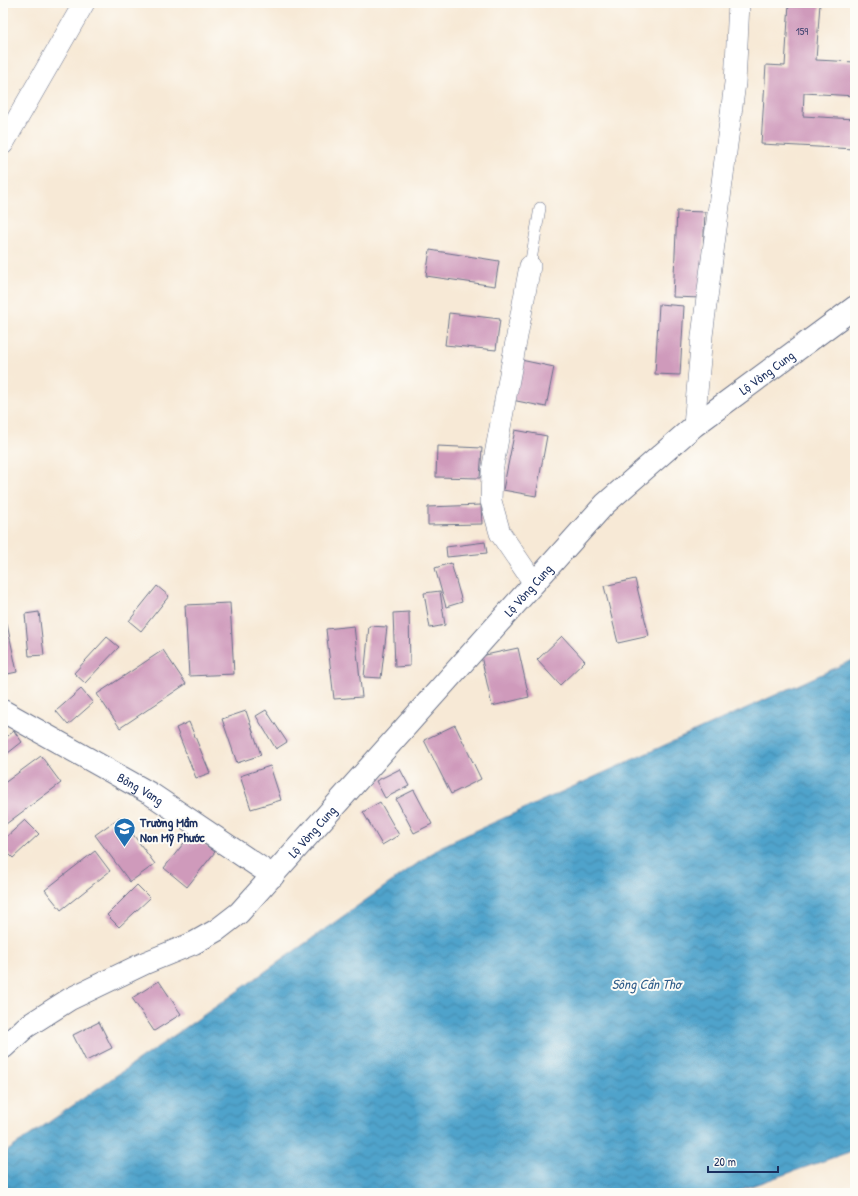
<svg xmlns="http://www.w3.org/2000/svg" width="858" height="1196" viewBox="0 0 858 1196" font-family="'Patrick Hand',sans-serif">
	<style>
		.water { fill: url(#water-waves); stroke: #366994 }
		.building { fill: #cf9abb }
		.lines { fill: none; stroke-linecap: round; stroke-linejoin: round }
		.lane-casing { stroke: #687088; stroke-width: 12 }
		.street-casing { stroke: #687088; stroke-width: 22 }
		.secondary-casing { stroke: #687088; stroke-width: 24 }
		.lane { stroke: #fff; stroke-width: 11 }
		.street { stroke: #fff; stroke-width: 21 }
		.secondary { stroke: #fff; stroke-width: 22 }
		.labels { text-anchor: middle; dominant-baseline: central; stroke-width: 4; stroke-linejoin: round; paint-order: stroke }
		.number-label { font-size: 11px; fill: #484a75 }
		.street-label { font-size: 13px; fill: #1b2f5e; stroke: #fdfcf7 }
		.poi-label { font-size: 13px; font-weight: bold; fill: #1b2f5e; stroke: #fdfcf7; text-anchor: start }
		.water-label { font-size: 14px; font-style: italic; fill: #305d8a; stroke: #fdfcf7 }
	</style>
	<defs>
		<pattern id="water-waves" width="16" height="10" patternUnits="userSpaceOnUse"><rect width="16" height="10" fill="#50a3cb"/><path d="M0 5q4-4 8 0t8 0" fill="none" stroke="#4285a8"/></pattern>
	</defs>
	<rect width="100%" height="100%" fill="#fdfcf7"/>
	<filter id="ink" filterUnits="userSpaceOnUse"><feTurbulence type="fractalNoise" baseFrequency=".025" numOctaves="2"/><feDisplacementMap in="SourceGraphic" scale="8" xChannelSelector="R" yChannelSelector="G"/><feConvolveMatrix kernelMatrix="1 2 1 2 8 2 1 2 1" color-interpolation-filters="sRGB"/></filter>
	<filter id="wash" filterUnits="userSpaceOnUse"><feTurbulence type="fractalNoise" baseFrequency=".012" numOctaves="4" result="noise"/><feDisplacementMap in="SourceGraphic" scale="16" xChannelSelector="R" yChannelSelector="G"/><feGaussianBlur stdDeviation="0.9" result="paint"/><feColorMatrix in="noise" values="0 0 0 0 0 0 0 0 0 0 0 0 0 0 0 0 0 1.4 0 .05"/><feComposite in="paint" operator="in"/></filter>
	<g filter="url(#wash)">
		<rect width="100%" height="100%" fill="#f7e9d6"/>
		<path class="water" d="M 855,659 L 855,1150 L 731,1193 L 3,1193 L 3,1154 L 221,1003 L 442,846 Z"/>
		<g id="blocks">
			<path class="building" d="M 789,3 L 820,3 L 816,60 L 855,62 L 855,96 L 804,93 L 803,116 L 855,119 L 855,149 L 761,144 L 766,65 L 785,66 Z
				M 677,211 L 705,212 L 701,298 L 673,297 Z
				M 430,250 L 499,261 L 495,286 L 426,276 Z
				M 659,304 L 684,306 L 680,375 L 655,374 Z
				M 449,313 L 500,319 L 496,350 L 445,345 Z
				M 521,360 L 554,367 L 546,407 L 512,400 Z
				M 515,430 L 547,436 L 536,496 L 503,490 Z
				M 437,446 L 482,448 L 480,478 L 436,477 Z
				M 481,505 L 482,524 L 428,525 L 428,507 Z
				M 485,542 L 487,553 L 447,557 L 446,547 Z
				M 451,563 L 462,602 L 446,607 L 435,568 Z
				M 635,579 L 649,636 L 618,643 L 604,586 Z
				M 157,586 L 169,596 L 141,631 L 129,621 Z
				M 440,591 L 445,625 L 430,628 L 424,593 Z
				M 230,603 L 234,674 L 189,676 L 185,605 Z
				M 39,612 L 44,655 L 29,656 L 25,614 Z
				M 409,612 L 410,666 L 395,667 L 393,613 Z
				M 7,624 L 17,672 L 3,675 L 3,625 Z
				M 354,626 L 362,697 L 334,699 L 326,629 Z
				M 369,626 L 387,627 L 381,678 L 364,677 Z
				M 562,636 L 585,661 L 560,685 L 537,660 Z
				M 107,637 L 119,647 L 85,683 L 74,673 Z
				M 518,648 L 529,697 L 492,706 L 481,656 Z
				M 163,650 L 186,684 L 120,728 L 97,694 Z
				M 81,689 L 93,703 L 68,725 L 56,711 Z
				M 266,710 L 287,742 L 276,749 L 256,716 Z
				M 246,711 L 261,755 L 237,763 L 222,719 Z
				M 189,722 L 210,773 L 196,778 L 176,728 Z
				M 455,725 L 481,779 L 451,794 L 424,740 Z
				M 14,731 L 22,742 L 3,757 L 3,740 Z
				M 41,756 L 61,783 L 6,824 L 3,820 L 3,784 Z
				M 270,766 L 281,800 L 251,809 L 240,776 Z
				M 400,769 L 409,786 L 385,798 L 376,781 Z
				M 414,790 L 432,824 L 414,833 L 396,799 Z
				M 380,802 L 399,835 L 382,845 L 363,812 Z
				M 120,817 L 155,864 L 130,882 L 95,835 Z
				M 25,820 L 39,834 L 13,858 L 3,848 L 3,840 Z
				M 191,834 L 215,852 L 187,887 L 164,868 Z
				M 95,851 L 110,871 L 61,910 L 45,890 Z
				M 137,885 L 150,898 L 119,927 L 107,915 Z
				M 159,981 L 181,1014 L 154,1031 L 132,998 Z
				M 99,1022 L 112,1048 L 86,1061 L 73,1035 Z"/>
		</g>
	</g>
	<g filter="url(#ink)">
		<use href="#blocks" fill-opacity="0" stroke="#687088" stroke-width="1"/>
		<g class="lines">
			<defs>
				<path id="lane" d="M 530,266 L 540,208"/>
				<path id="street" d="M 3,144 L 84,3
					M 530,266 L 492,471 L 491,501 L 500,533 L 534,583
					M 694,426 L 702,336 L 735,83 L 739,3"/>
				<g id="secondary">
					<path id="s1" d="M 3,711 L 151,794 L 273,876"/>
					<path id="s2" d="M 3,1048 L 26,1027 L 70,999 L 145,963 L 194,943 L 217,930 L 239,913 L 605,504 L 694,426 L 855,307"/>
				</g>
			</defs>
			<use href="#lane" class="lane-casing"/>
			<use href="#street" class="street-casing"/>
			<use href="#secondary" class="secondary-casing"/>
			<use href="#lane" class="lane"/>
			<use href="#street" class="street"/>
			<use href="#secondary" class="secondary"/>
		</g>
	</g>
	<defs>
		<symbol id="school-pin" viewBox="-11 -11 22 30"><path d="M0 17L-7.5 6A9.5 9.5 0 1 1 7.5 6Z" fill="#1f6fb2" stroke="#fdfcf7"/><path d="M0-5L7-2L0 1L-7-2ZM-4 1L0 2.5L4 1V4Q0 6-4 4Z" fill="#fff"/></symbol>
	</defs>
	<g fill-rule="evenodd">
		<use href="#school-pin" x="112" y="816" width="25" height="34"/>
	</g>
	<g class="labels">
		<g class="number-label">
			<text x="802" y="31">159</text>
		</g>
		<g class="street-label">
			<text stroke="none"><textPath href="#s2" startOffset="1031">Lộ Vòng Cung</textPath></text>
			<text stroke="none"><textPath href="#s2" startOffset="707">Lộ Vòng Cung</textPath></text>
			<text stroke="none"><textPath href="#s1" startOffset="158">Bông Vang</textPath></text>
			<text stroke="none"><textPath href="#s2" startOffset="383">Lộ Vòng Cung</textPath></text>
		</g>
		<g class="poi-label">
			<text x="140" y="822">Trường Mầm<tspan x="140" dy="15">Non Mỹ Phước</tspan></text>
		</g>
		<g class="water-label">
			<text x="646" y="983">Sông Cần Thơ</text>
		</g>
	</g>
	<rect width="858" height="1196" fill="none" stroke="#fdfcf7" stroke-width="16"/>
	<path d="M708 1166v6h70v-6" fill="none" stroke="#1b2f5e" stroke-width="2"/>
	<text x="714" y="1166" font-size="12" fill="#1b2f5e" stroke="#fdfcf7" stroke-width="3" paint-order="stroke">20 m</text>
</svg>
